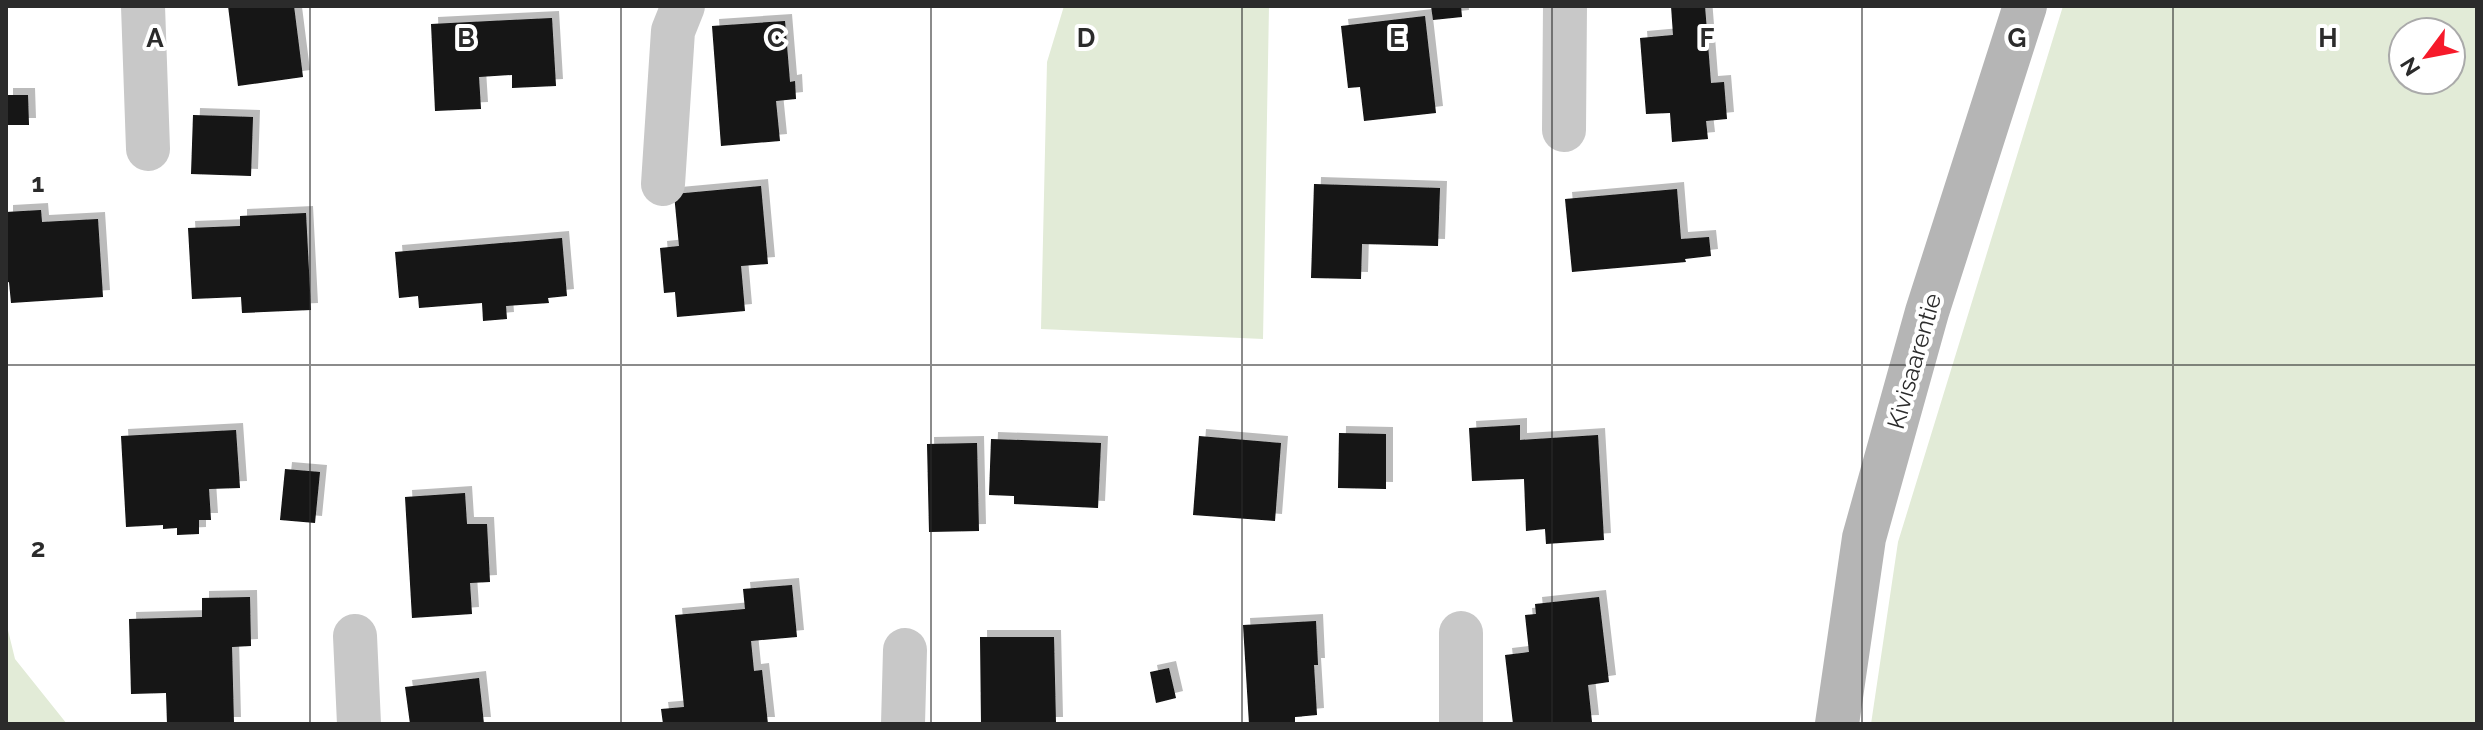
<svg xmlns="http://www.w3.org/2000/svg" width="2483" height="730" viewBox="0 0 2483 730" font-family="Raleway,sans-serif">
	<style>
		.green { fill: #e2ebd7; fill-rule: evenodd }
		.building { fill: #121212; filter: url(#shadow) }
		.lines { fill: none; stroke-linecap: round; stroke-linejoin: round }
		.street { stroke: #c8c8c8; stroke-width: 44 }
		.secondary { stroke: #b5b5b5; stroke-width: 44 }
		.grid { fill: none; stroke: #2b2b2b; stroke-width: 2; stroke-opacity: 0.55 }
		.labels { text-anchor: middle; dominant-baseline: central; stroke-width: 8; stroke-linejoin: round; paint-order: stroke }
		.street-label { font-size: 24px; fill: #2b2b2b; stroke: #fff }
		.grid-label { font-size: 26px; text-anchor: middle; font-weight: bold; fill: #2b2b2b; stroke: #fff; stroke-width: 8; stroke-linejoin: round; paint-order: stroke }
	</style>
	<defs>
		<filter id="shadow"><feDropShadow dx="7" dy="-7" stdDeviation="0" flood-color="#0004"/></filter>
	</defs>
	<rect width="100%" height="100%" fill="#fff"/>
	<path class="green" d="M 1064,6 L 1269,6 L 1263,339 L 1041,329 L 1047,62 Z
		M 2063,6 L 2477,6 L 2477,724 L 1871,724 L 1898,542 ZM 2403,32 L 2451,32 L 2451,80 L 2403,80 Z
		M 6,622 L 15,659 L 67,724 L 6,724 Z"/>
	<path class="building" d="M 228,6 L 294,6 L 303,77 L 238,86 Z
		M 1431,6 L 1461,6 L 1462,17 L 1433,20 Z
		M 1671,6 L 1705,6 L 1711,83 L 1724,82 L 1727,119 L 1706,121 L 1708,139 L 1672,142 L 1670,113 L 1646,114 L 1640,38 L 1673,35 Z
		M 1425,16 L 1436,113 L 1364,121 L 1360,87 L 1348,88 L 1341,26 Z
		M 552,18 L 556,86 L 512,88 L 512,75 L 479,77 L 481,109 L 435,111 L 431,24 Z
		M 785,21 L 790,82 L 795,81 L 796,99 L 776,101 L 780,141 L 721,146 L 712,26 Z
		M 6,95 L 28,95 L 29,125 L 6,125 Z
		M 193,115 L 253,117 L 251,176 L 191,174 Z
		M 1314,184 L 1440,188 L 1438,246 L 1362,244 L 1361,279 L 1311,278 Z
		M 761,186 L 768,264 L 741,266 L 745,311 L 677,317 L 675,292 L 664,293 L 660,248 L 679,246 L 674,194 Z
		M 1677,189 L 1681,239 L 1709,237 L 1711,256 L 1685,259 L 1686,262 L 1572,272 L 1565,199 Z
		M 41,210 L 42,222 L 98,219 L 103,297 L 11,303 L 9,282 L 6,283 L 6,212 Z
		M 306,213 L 311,310 L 242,313 L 241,297 L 192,299 L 188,228 L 240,226 L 240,216 Z
		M 562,238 L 567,296 L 548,298 L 549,303 L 506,306 L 507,319 L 483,321 L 482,303 L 419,308 L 418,296 L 399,298 L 395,252 Z
		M 1520,425 L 1520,440 L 1598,435 L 1604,540 L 1546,544 L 1545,529 L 1526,531 L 1524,479 L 1472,481 L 1469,428 Z
		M 236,430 L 240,488 L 209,489 L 211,520 L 199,520 L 199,534 L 177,535 L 177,528 L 163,529 L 163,525 L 126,527 L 121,436 Z
		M 1339,433 L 1386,434 L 1386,489 L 1338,488 Z
		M 1199,436 L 1281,443 L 1275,521 L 1193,515 Z
		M 991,439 L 1101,443 L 1098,508 L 1014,504 L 1014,496 L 989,495 Z
		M 977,443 L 979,531 L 929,532 L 927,444 Z
		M 285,469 L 320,472 L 315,523 L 280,520 Z
		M 465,493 L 467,524 L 487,524 L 490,582 L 470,583 L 472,614 L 412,618 L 405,497 Z
		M 792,585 L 797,637 L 751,641 L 754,671 L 762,670 L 768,724 L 663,724 L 661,709 L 684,707 L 675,615 L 745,609 L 743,589 Z
		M 250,597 L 251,646 L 232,647 L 234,724 L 167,724 L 166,693 L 131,694 L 129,619 L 202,617 L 202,598 Z
		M 1599,597 L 1609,682 L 1588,685 L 1592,722 L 1513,724 L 1505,655 L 1529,652 L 1525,615 L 1536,614 L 1535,604 Z
		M 1316,621 L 1318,665 L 1314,665 L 1317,715 L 1295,717 L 1295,724 L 1249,724 L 1243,625 Z
		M 980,637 L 1054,637 L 1056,724 L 981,724 Z
		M 1169,668 L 1176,698 L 1156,703 L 1150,672 Z
		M 479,678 L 484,724 L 410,724 L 405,687 Z"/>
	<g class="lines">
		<path class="street" d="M 143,6 L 148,149
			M 1564,130 L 1565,6
			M 663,184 L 673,31 L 683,6
			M 355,636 L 359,724
			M 903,724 L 905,650
			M 1461,724 L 1461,633"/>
		<path class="secondary" d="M 1837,724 L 1864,538 L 1927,312 L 2025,6"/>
	</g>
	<path class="grid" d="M 310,6 L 310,724M 621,6 L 621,724M 931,6 L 931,724M 1242,6 L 1242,724M 1552,6 L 1552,724M 1862,6 L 1862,724M 2173,6 L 2173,724M 6,365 L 2477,365"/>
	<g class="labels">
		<g class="street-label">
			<text transform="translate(1914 361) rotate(-74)">Kivisaarentie</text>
		</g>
	</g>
	<g class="grid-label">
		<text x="155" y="47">A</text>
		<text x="466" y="47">B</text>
		<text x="776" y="47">C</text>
		<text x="1086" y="47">D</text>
		<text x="1397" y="47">E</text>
		<text x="1707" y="47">F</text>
		<text x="2017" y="47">G</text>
		<text x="2328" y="47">H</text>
		<text x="38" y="192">1</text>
		<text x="38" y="557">2</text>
	</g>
	<rect width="2483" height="730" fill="none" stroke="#2b2b2b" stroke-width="16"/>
	<g transform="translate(2427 56) rotate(238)"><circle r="38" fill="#ffffff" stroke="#aaaaaa" stroke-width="2"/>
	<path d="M0-6L14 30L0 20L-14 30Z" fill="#f61a2a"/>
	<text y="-12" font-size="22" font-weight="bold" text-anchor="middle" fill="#2b2b2b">N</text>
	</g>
</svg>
